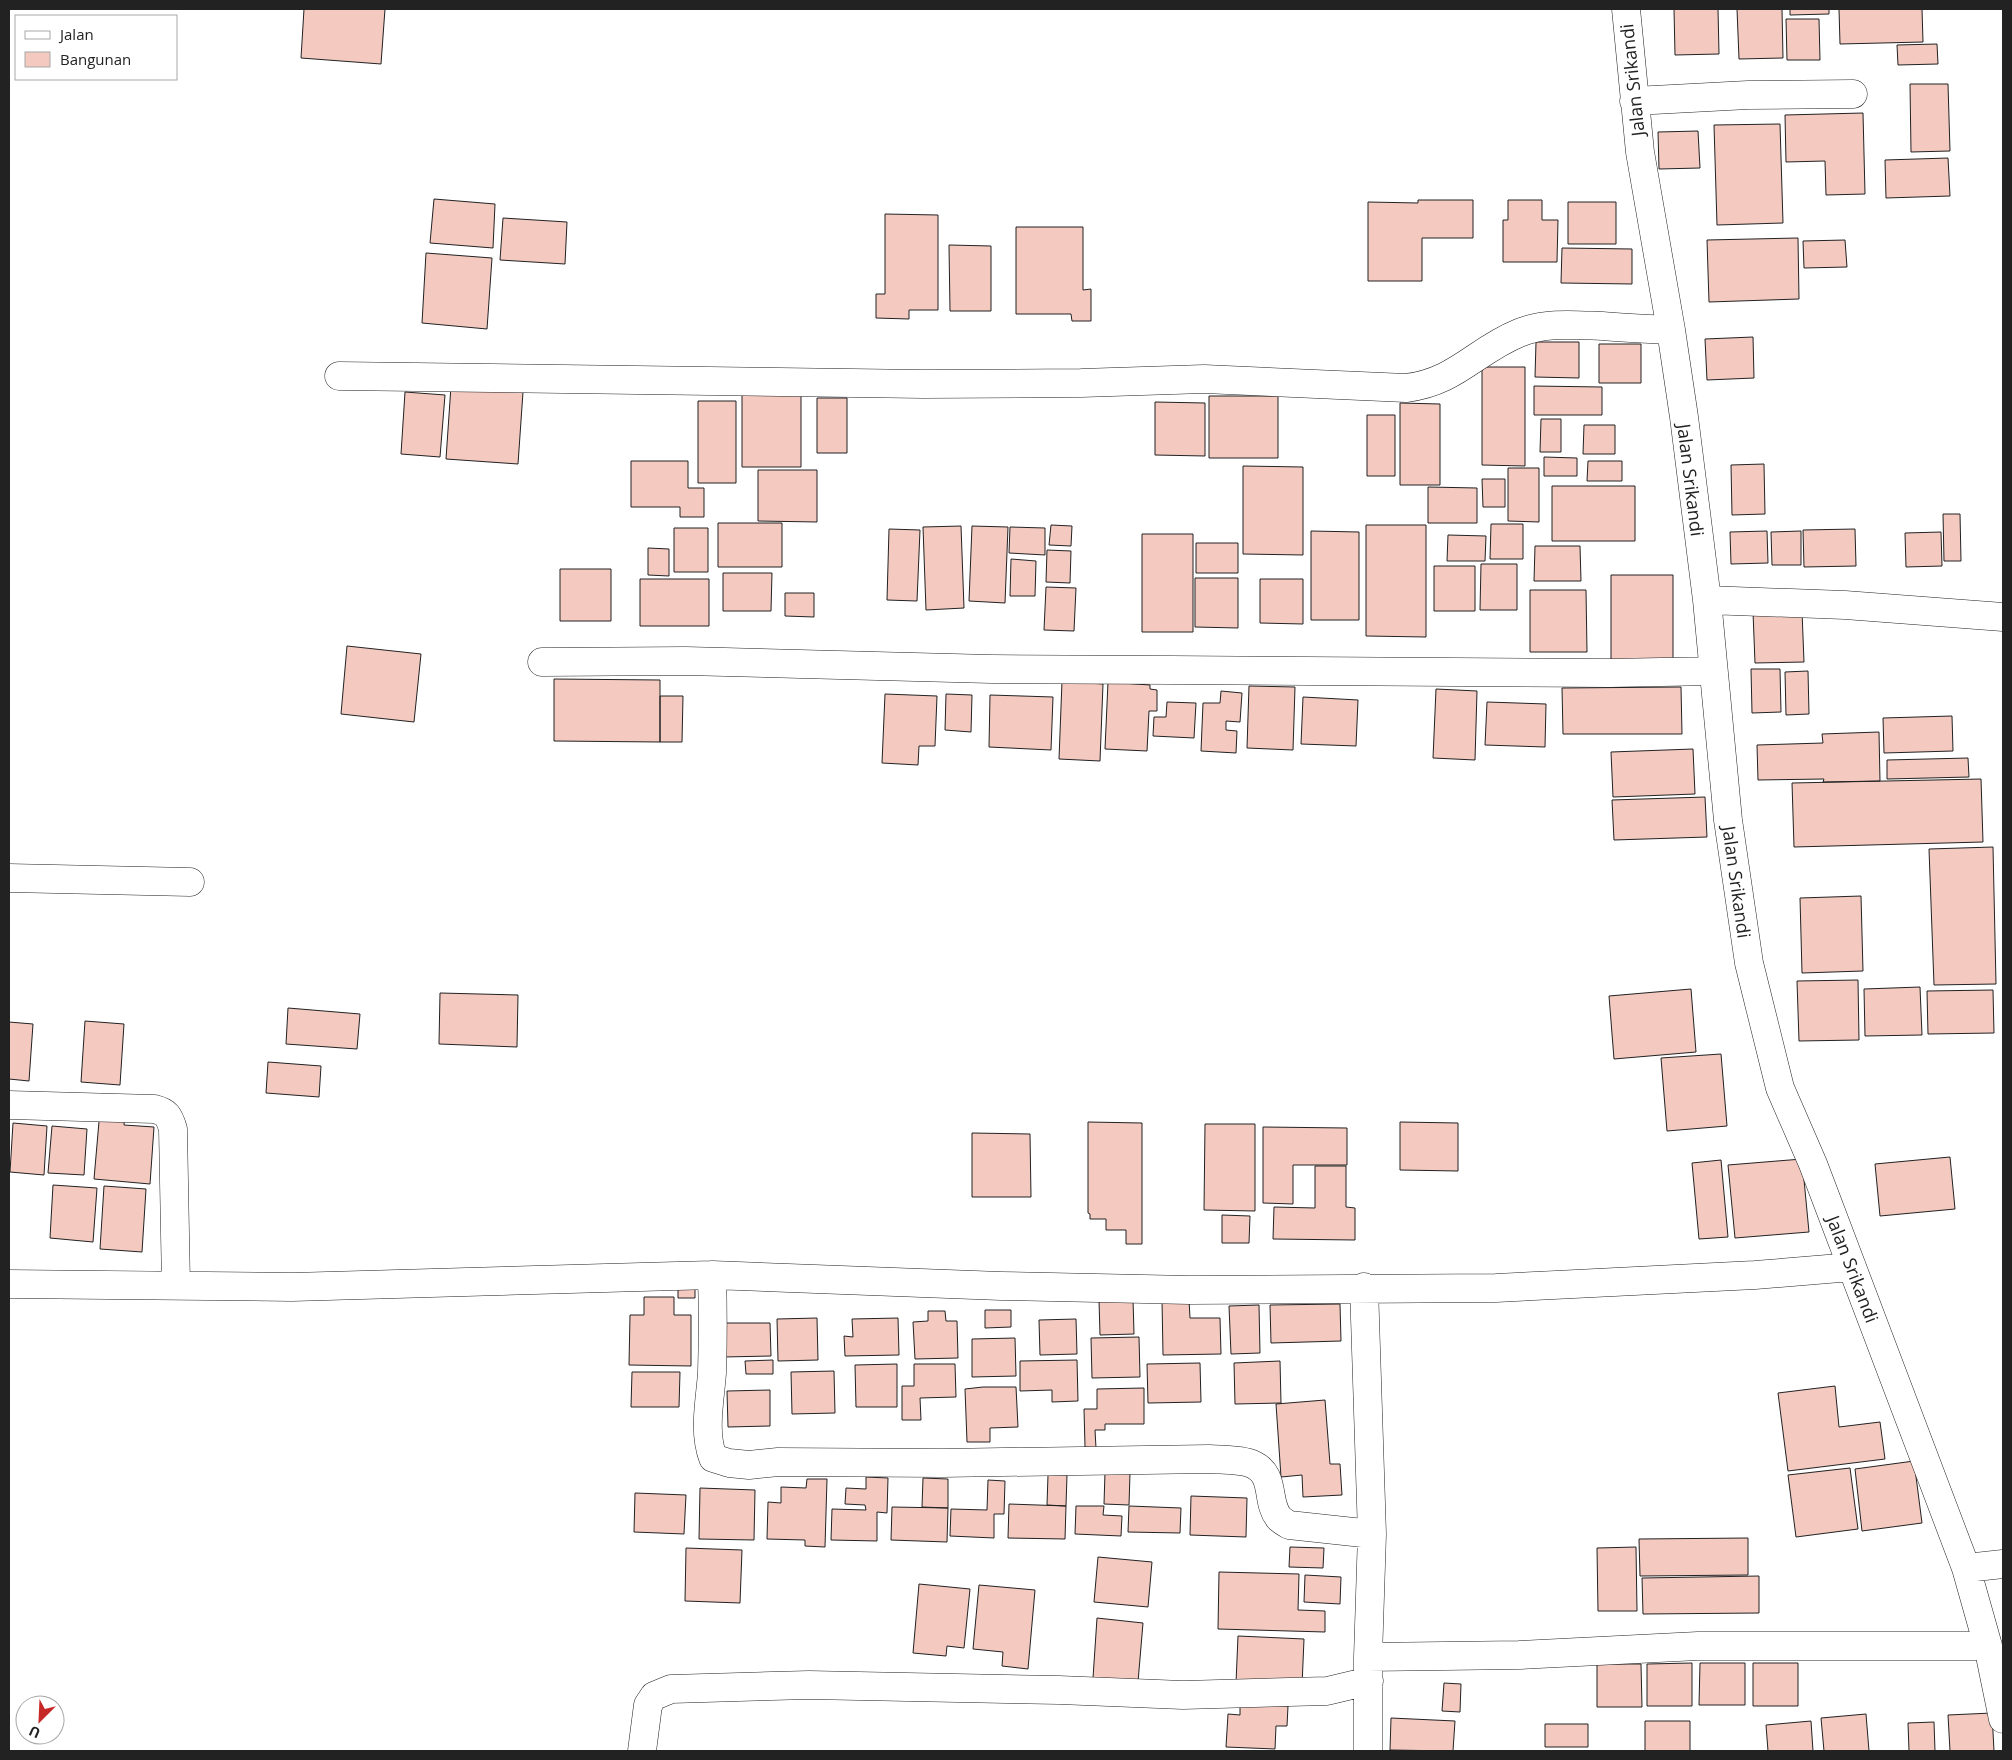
<svg xmlns="http://www.w3.org/2000/svg" width="2012" height="1760" viewBox="0 0 2012 1760" font-family="'Open Sans',sans-serif">
	<style>
		.building { fill: #f3c9c0; stroke: #222 }
		.lines { fill: none; stroke-linecap: round; stroke-linejoin: round }
		.minor-casing { stroke: #222; stroke-width: 29 }
		.minor { stroke: #fff; stroke-width: 28 }
		.labels { text-anchor: middle; dominant-baseline: central; stroke-width: 4; stroke-linejoin: round; paint-order: stroke }
		.street-label { font-size: 18px; fill: #222; stroke: #fff }
	</style>
	<rect width="100%" height="100%" fill="#fff"/>
	<path class="building" d="M 304,9 L 385,9 L 381,64 L 301,58 Z
		M 1674,9 L 1718,9 L 1719,54 L 1675,55 Z
		M 1737,9 L 1782,9 L 1783,58 L 1739,59 Z
		M 1790,9 L 1829,9 L 1829,14 L 1790,15 Z
		M 1839,9 L 1922,9 L 1923,42 L 1840,44 Z
		M 1786,19 L 1819,19 L 1820,60 L 1787,60 Z
		M 1937,44 L 1938,64 L 1898,65 L 1897,45 Z
		M 1910,84 L 1948,84 L 1950,151 L 1911,152 Z
		M 1863,113 L 1865,194 L 1826,195 L 1825,161 L 1786,162 L 1785,115 Z
		M 1780,124 L 1783,223 L 1717,225 L 1714,125 Z
		M 1698,131 L 1700,168 L 1659,169 L 1658,132 Z
		M 1948,158 L 1950,196 L 1886,198 L 1885,160 Z
		M 434,199 L 495,204 L 493,248 L 430,243 Z
		M 1418,200 L 1473,200 L 1473,238 L 1422,238 L 1422,281 L 1368,281 L 1368,202 L 1418,203 Z
		M 1508,200 L 1542,200 L 1542,220 L 1558,220 L 1557,262 L 1503,262 L 1503,220 L 1508,220 Z
		M 1568,202 L 1616,202 L 1616,244 L 1568,244 Z
		M 885,214 L 938,215 L 938,310 L 909,310 L 909,319 L 876,318 L 876,294 L 885,294 Z
		M 503,218 L 567,222 L 565,264 L 500,260 Z
		M 1016,227 L 1083,227 L 1083,290 L 1091,289 L 1091,321 L 1072,321 L 1071,314 L 1016,314 Z
		M 1798,238 L 1799,299 L 1709,302 L 1707,240 Z
		M 1845,240 L 1847,267 L 1804,268 L 1803,241 Z
		M 949,245 L 991,246 L 991,311 L 950,311 Z
		M 1562,248 L 1632,249 L 1632,284 L 1561,283 Z
		M 426,253 L 492,258 L 487,329 L 422,323 Z
		M 1753,337 L 1754,378 L 1707,380 L 1705,339 Z
		M 1536,342 L 1579,342 L 1579,378 L 1535,377 Z
		M 1599,344 L 1641,344 L 1641,383 L 1599,383 Z
		M 1482,367 L 1525,367 L 1525,466 L 1482,465 Z
		M 451,386 L 523,392 L 518,464 L 446,459 Z
		M 742,386 L 801,386 L 801,467 L 742,467 Z
		M 1534,386 L 1602,387 L 1602,415 L 1534,415 Z
		M 405,392 L 445,395 L 440,457 L 401,454 Z
		M 1209,396 L 1278,396 L 1278,458 L 1209,458 Z
		M 817,398 L 847,398 L 847,453 L 817,453 Z
		M 698,401 L 736,401 L 736,483 L 698,483 Z
		M 1155,402 L 1205,403 L 1205,456 L 1155,455 Z
		M 1400,403 L 1440,404 L 1440,485 L 1400,485 Z
		M 1367,415 L 1395,415 L 1395,476 L 1367,476 Z
		M 1541,419 L 1561,419 L 1561,452 L 1540,452 Z
		M 1584,425 L 1615,425 L 1615,454 L 1583,454 Z
		M 1544,457 L 1577,458 L 1577,476 L 1544,476 Z
		M 631,461 L 688,461 L 688,488 L 704,488 L 704,517 L 680,517 L 680,507 L 631,507 Z
		M 1588,461 L 1622,461 L 1622,481 L 1587,481 Z
		M 1764,464 L 1765,514 L 1732,515 L 1731,465 Z
		M 1243,466 L 1303,467 L 1303,555 L 1243,554 Z
		M 1508,468 L 1539,468 L 1539,522 L 1508,521 Z
		M 758,470 L 817,470 L 817,522 L 758,521 Z
		M 1482,479 L 1505,479 L 1505,507 L 1483,507 Z
		M 1552,486 L 1635,486 L 1635,541 L 1552,541 Z
		M 1428,487 L 1477,488 L 1477,523 L 1428,523 Z
		M 1943,514 L 1960,514 L 1961,561 L 1944,561 Z
		M 718,523 L 782,523 L 782,567 L 718,567 Z
		M 1491,524 L 1523,524 L 1523,559 L 1490,559 Z
		M 1051,525 L 1072,526 L 1071,546 L 1049,545 Z
		M 1366,525 L 1426,525 L 1426,637 L 1366,636 Z
		M 961,526 L 964,608 L 926,610 L 923,527 Z
		M 972,526 L 1008,527 L 1005,603 L 969,601 Z
		M 1010,527 L 1045,528 L 1045,555 L 1009,553 Z
		M 674,528 L 708,528 L 708,572 L 674,572 Z
		M 889,529 L 920,530 L 917,601 L 887,600 Z
		M 1855,529 L 1856,566 L 1804,567 L 1803,530 Z
		M 1311,531 L 1359,532 L 1359,620 L 1311,620 Z
		M 1767,531 L 1768,563 L 1731,564 L 1730,532 Z
		M 1801,531 L 1801,565 L 1772,565 L 1771,532 Z
		M 1941,532 L 1942,566 L 1906,567 L 1905,533 Z
		M 1142,534 L 1193,534 L 1193,632 L 1142,632 Z
		M 1448,535 L 1486,536 L 1485,561 L 1447,561 Z
		M 1196,543 L 1238,543 L 1238,573 L 1196,573 Z
		M 1535,546 L 1580,546 L 1581,581 L 1534,581 Z
		M 648,548 L 669,549 L 669,576 L 648,575 Z
		M 1047,550 L 1071,551 L 1070,583 L 1046,582 Z
		M 1011,559 L 1036,561 L 1035,596 L 1010,596 Z
		M 1481,564 L 1517,564 L 1517,610 L 1480,610 Z
		M 1434,566 L 1475,566 L 1475,611 L 1434,611 Z
		M 560,569 L 611,569 L 611,621 L 560,621 Z
		M 723,573 L 772,573 L 771,611 L 723,611 Z
		M 1611,575 L 1673,575 L 1673,667 L 1611,667 Z
		M 1195,578 L 1238,578 L 1238,628 L 1195,627 Z
		M 640,579 L 709,579 L 709,626 L 640,626 Z
		M 1260,579 L 1303,579 L 1303,624 L 1260,623 Z
		M 1046,587 L 1076,588 L 1074,631 L 1044,630 Z
		M 1530,590 L 1586,590 L 1587,652 L 1530,652 Z
		M 785,593 L 814,593 L 814,617 L 785,616 Z
		M 1802,611 L 1804,662 L 1755,663 L 1753,612 Z
		M 347,646 L 421,654 L 414,722 L 341,714 Z
		M 1751,669 L 1780,669 L 1781,712 L 1752,713 Z
		M 1808,671 L 1809,714 L 1786,715 L 1785,672 Z
		M 554,679 L 660,680 L 660,742 L 554,741 Z
		M 1062,681 L 1103,684 L 1100,761 L 1059,759 Z
		M 1108,682 L 1150,685 L 1150,689 L 1157,690 L 1157,711 L 1149,711 L 1147,751 L 1105,749 Z
		M 1249,686 L 1295,687 L 1293,750 L 1247,748 Z
		M 1681,687 L 1682,734 L 1563,734 L 1562,688 Z
		M 1436,689 L 1477,691 L 1475,760 L 1433,758 Z
		M 1221,691 L 1242,693 L 1240,722 L 1226,721 L 1226,730 L 1237,731 L 1236,753 L 1201,751 L 1203,703 L 1220,703 Z
		M 885,694 L 937,696 L 935,746 L 919,746 L 918,765 L 882,763 Z
		M 946,694 L 972,695 L 971,732 L 945,730 Z
		M 990,695 L 1053,697 L 1051,750 L 989,747 Z
		M 660,696 L 683,696 L 682,742 L 660,742 Z
		M 1303,697 L 1358,700 L 1356,746 L 1301,744 Z
		M 1167,702 L 1196,703 L 1194,738 L 1153,736 L 1154,717 L 1166,717 Z
		M 1487,702 L 1546,704 L 1545,747 L 1485,745 Z
		M 1952,716 L 1953,751 L 1884,753 L 1883,718 Z
		M 1879,732 L 1880,781 L 1823,782 L 1824,779 L 1758,780 L 1757,745 L 1823,743 L 1822,734 Z
		M 1693,749 L 1695,794 L 1613,797 L 1611,752 Z
		M 1968,758 L 1969,777 L 1887,779 L 1887,760 Z
		M 1981,779 L 1983,842 L 1794,847 L 1792,783 Z
		M 1705,797 L 1707,837 L 1614,840 L 1612,800 Z
		M 1993,847 L 1996,984 L 1934,985 L 1929,849 Z
		M 1861,896 L 1863,971 L 1802,973 L 1800,898 Z
		M 1858,980 L 1859,1040 L 1799,1041 L 1797,981 Z
		M 1920,987 L 1922,1035 L 1865,1036 L 1864,989 Z
		M 1691,989 L 1696,1052 L 1614,1059 L 1609,996 Z
		M 1993,990 L 1994,1033 L 1928,1034 L 1927,991 Z
		M 440,993 L 518,995 L 517,1047 L 439,1044 Z
		M 288,1008 L 360,1014 L 357,1049 L 286,1044 Z
		M 85,1021 L 124,1024 L 120,1085 L 81,1082 Z
		M 9,1022 L 33,1024 L 29,1081 L 9,1079 Z
		M 1721,1054 L 1727,1126 L 1667,1131 L 1661,1058 Z
		M 268,1062 L 321,1066 L 319,1097 L 266,1093 Z
		M 100,1110 L 125,1112 L 124,1125 L 154,1127 L 150,1184 L 94,1179 Z
		M 1088,1122 L 1142,1123 L 1142,1244 L 1126,1244 L 1126,1230 L 1106,1230 L 1106,1219 L 1090,1219 L 1090,1214 L 1088,1213 Z
		M 1400,1122 L 1458,1123 L 1458,1171 L 1400,1170 Z
		M 13,1123 L 47,1126 L 44,1175 L 10,1172 Z
		M 1205,1124 L 1255,1124 L 1255,1211 L 1204,1210 Z
		M 52,1126 L 87,1129 L 84,1175 L 48,1173 Z
		M 1263,1127 L 1347,1128 L 1347,1165 L 1293,1165 L 1293,1204 L 1263,1203 Z
		M 972,1133 L 1030,1134 L 1031,1197 L 972,1197 Z
		M 1950,1157 L 1955,1209 L 1880,1216 L 1875,1164 Z
		M 1802,1159 L 1809,1232 L 1735,1238 L 1728,1165 Z
		M 1721,1160 L 1728,1237 L 1699,1239 L 1692,1163 Z
		M 1315,1166 L 1346,1166 L 1346,1207 L 1355,1208 L 1355,1240 L 1273,1239 L 1274,1207 L 1315,1208 Z
		M 53,1185 L 97,1188 L 93,1242 L 50,1238 Z
		M 104,1186 L 146,1189 L 142,1252 L 100,1249 Z
		M 1222,1215 L 1250,1216 L 1249,1243 L 1222,1243 Z
		M 678,1281 L 695,1281 L 695,1298 L 678,1298 Z
		M 644,1297 L 674,1297 L 674,1315 L 691,1315 L 691,1366 L 629,1365 L 630,1315 L 644,1315 Z
		M 1133,1299 L 1134,1334 L 1100,1335 L 1099,1300 Z
		M 1162,1300 L 1189,1300 L 1190,1318 L 1220,1318 L 1221,1354 L 1163,1355 Z
		M 1340,1304 L 1341,1341 L 1271,1343 L 1270,1305 Z
		M 1259,1305 L 1260,1353 L 1231,1354 L 1229,1306 Z
		M 985,1310 L 1011,1310 L 1011,1327 L 985,1328 Z
		M 928,1311 L 945,1311 L 946,1321 L 957,1321 L 958,1358 L 915,1359 L 913,1322 L 928,1321 Z
		M 817,1318 L 818,1360 L 778,1361 L 777,1319 Z
		M 898,1318 L 899,1355 L 845,1356 L 844,1336 L 853,1337 L 852,1319 Z
		M 1076,1319 L 1077,1354 L 1040,1355 L 1039,1320 Z
		M 722,1323 L 770,1323 L 771,1356 L 723,1357 Z
		M 1139,1337 L 1140,1377 L 1092,1378 L 1091,1338 Z
		M 1015,1338 L 1016,1376 L 972,1377 L 972,1339 Z
		M 773,1360 L 773,1374 L 746,1374 L 745,1361 Z
		M 1077,1360 L 1078,1401 L 1052,1402 L 1052,1390 L 1020,1391 L 1020,1361 Z
		M 1280,1361 L 1281,1403 L 1235,1404 L 1234,1363 Z
		M 1200,1363 L 1201,1402 L 1148,1403 L 1147,1364 Z
		M 897,1364 L 897,1407 L 856,1407 L 855,1365 Z
		M 914,1364 L 955,1364 L 956,1397 L 920,1398 L 921,1420 L 902,1420 L 902,1386 L 914,1386 Z
		M 834,1371 L 835,1413 L 792,1414 L 791,1372 Z
		M 632,1372 L 680,1372 L 679,1407 L 631,1407 Z
		M 1835,1386 L 1839,1427 L 1880,1422 L 1885,1459 L 1788,1471 L 1778,1393 Z
		M 983,1387 L 1016,1387 L 1018,1427 L 990,1428 L 990,1442 L 967,1442 L 965,1389 Z
		M 1144,1388 L 1144,1424 L 1105,1424 L 1105,1430 L 1095,1430 L 1096,1448 L 1085,1447 L 1084,1409 L 1097,1409 L 1097,1389 Z
		M 770,1390 L 770,1426 L 728,1427 L 727,1391 Z
		M 1325,1400 L 1330,1464 L 1340,1464 L 1342,1495 L 1303,1497 L 1302,1475 L 1281,1477 L 1276,1404 Z
		M 1914,1461 L 1922,1523 L 1862,1531 L 1855,1469 Z
		M 1850,1468 L 1858,1529 L 1796,1537 L 1788,1475 Z
		M 1105,1472 L 1130,1473 L 1129,1505 L 1104,1504 Z
		M 1048,1475 L 1067,1475 L 1066,1506 L 1047,1505 Z
		M 866,1477 L 888,1478 L 887,1513 L 877,1512 L 877,1541 L 831,1540 L 832,1509 L 866,1510 L 865,1505 L 845,1504 L 846,1488 L 866,1489 Z
		M 923,1478 L 948,1479 L 948,1508 L 922,1507 Z
		M 807,1479 L 827,1479 L 825,1547 L 805,1546 L 805,1540 L 767,1539 L 768,1502 L 781,1503 L 781,1487 L 806,1488 Z
		M 988,1480 L 1005,1481 L 1004,1514 L 994,1514 L 994,1538 L 950,1536 L 951,1509 L 987,1510 Z
		M 700,1488 L 755,1490 L 754,1540 L 699,1539 Z
		M 635,1493 L 686,1495 L 684,1534 L 634,1532 Z
		M 1191,1496 L 1247,1498 L 1246,1537 L 1190,1535 Z
		M 1009,1504 L 1066,1506 L 1065,1539 L 1008,1538 Z
		M 1076,1506 L 1104,1506 L 1103,1515 L 1122,1516 L 1121,1536 L 1075,1534 Z
		M 1129,1506 L 1181,1508 L 1180,1533 L 1128,1532 Z
		M 892,1507 L 948,1508 L 947,1542 L 891,1540 Z
		M 1748,1538 L 1748,1575 L 1640,1576 L 1639,1539 Z
		M 1290,1547 L 1324,1548 L 1323,1568 L 1289,1567 Z
		M 1636,1547 L 1637,1611 L 1598,1611 L 1597,1548 Z
		M 686,1548 L 742,1550 L 740,1603 L 685,1601 Z
		M 1098,1557 L 1152,1562 L 1148,1607 L 1094,1602 Z
		M 1219,1572 L 1299,1574 L 1298,1610 L 1325,1611 L 1325,1632 L 1218,1629 Z
		M 1305,1575 L 1341,1577 L 1340,1604 L 1304,1602 Z
		M 1759,1576 L 1759,1613 L 1643,1614 L 1642,1578 Z
		M 919,1584 L 970,1589 L 964,1648 L 947,1646 L 946,1656 L 913,1653 Z
		M 979,1585 L 1035,1590 L 1028,1669 L 1002,1666 L 1003,1652 L 973,1649 Z
		M 1097,1618 L 1143,1623 L 1138,1682 L 1093,1678 Z
		M 1238,1636 L 1304,1639 L 1302,1686 L 1236,1683 Z
		M 1692,1663 L 1692,1706 L 1647,1706 L 1647,1664 Z
		M 1700,1663 L 1745,1663 L 1745,1705 L 1699,1705 Z
		M 1753,1663 L 1798,1663 L 1798,1706 L 1753,1706 Z
		M 1597,1664 L 1641,1664 L 1642,1707 L 1597,1707 Z
		M 1444,1683 L 1461,1684 L 1460,1712 L 1442,1711 Z
		M 1240,1704 L 1288,1706 L 1287,1726 L 1276,1726 L 1275,1749 L 1226,1747 L 1228,1714 L 1240,1715 Z
		M 1992,1713 L 1994,1751 L 1950,1751 L 1948,1715 Z
		M 1866,1714 L 1869,1751 L 1824,1751 L 1821,1718 Z
		M 1391,1718 L 1455,1721 L 1453,1751 L 1390,1750 Z
		M 1645,1721 L 1690,1721 L 1690,1751 L 1645,1751 Z
		M 1811,1721 L 1813,1751 L 1768,1751 L 1766,1725 Z
		M 1934,1722 L 1935,1751 L 1909,1751 L 1908,1723 Z
		M 1545,1724 L 1588,1724 L 1588,1747 L 1545,1747 Z"/>
	<g class="lines">
		<defs>
			<path id="minor" d="M 1626,9 L 1640,152 L 1671,330 L 1684,417 L 1707,600 L 1728,820 L 1749,963 L 1780,1088 L 1813,1164 L 1966,1568 L 1988,1646 L 2003,1719
				M 1634,101 L 1748,95 L 1853,94
				M 339,376 L 923,384 L 1081,383 L 1204,379 L 1406,388 C 1456,382 1475,351 1519,333 C 1545,322 1575,325 1602,326 C 1625,328 1648,329 1671,330
				M 1707,600 L 1845,605 L 2003,617
				M 542,662 L 686,661 L 991,669 L 1170,670 L 1610,673 L 1713,671
				M 9,878 L 190,882
				M 9,1105 L 154,1109 C 167,1112 169,1116 173,1129 L 176,1285
				M 9,1284 L 292,1287 L 712,1275
				M 1364,1287 L 1372,1534 L 1368,1657 L 1368,1751
				M 1372,1534 L 1289,1525 C 1286,1523 1282,1521 1279,1518 C 1265,1501 1277,1475 1252,1464 C 1240,1459 1222,1460 1209,1459 L 942,1463 L 778,1462 L 749,1465 L 729,1463 L 713,1458 C 703,1431 710,1401 712,1373 C 713,1340 713,1308 712,1275 L 1001,1286 L 1190,1290 L 1496,1288 L 1755,1275 L 1852,1267
				M 1966,1568 L 2003,1564
				M 1368,1657 L 1519,1655 L 1698,1646 L 1988,1646
				M 642,1751 L 648,1705 L 654,1696 L 671,1689 L 809,1685 L 1059,1690 L 1183,1695 L 1327,1691 L 1369,1681"/>
		</defs>
		<use href="#minor" class="minor-casing"/>
		<use href="#minor" class="minor"/>
	</g>
	<g class="labels">
		<g class="street-label">
			<text transform="translate(1632 80) rotate(-96)">Jalan Srikandi</text>
			<text transform="translate(1691 480) rotate(83)">Jalan Srikandi</text>
			<text transform="translate(1737 882) rotate(82)">Jalan Srikandi</text>
			<text transform="translate(1853 1269) rotate(69)">Jalan Srikandi</text>
		</g>
	</g>
	<rect width="2012" height="1760" fill="none" stroke="#222222" stroke-width="20"/>
	<rect x="15" y="15" width="162" height="65" fill="#ffffff" stroke="#a7a7a7"/>
	<rect x="25" y="31" width="25" height="8" fill="#ffffff" stroke="#a7a7a7"/>
	<text x="60" y="40" font-size="15" fill="#222222">Jalan</text>
	<rect x="25" y="52" width="25" height="15" fill="#f3c9c0" stroke="#a7a7a7"/>
	<text x="60" y="65" font-size="15" fill="#222222">Bangunan</text>
	<g transform="translate(40 1720) rotate(204)"><circle r="24" fill="#ffffff" stroke="#a7a7a7"/>
	<path d="M0-4L9 19L0 12L-9 19Z" fill="#c62828"/>
	<text y="-8" font-size="14" font-weight="bold" text-anchor="middle" fill="#222222">U</text>
	</g>
</svg>
